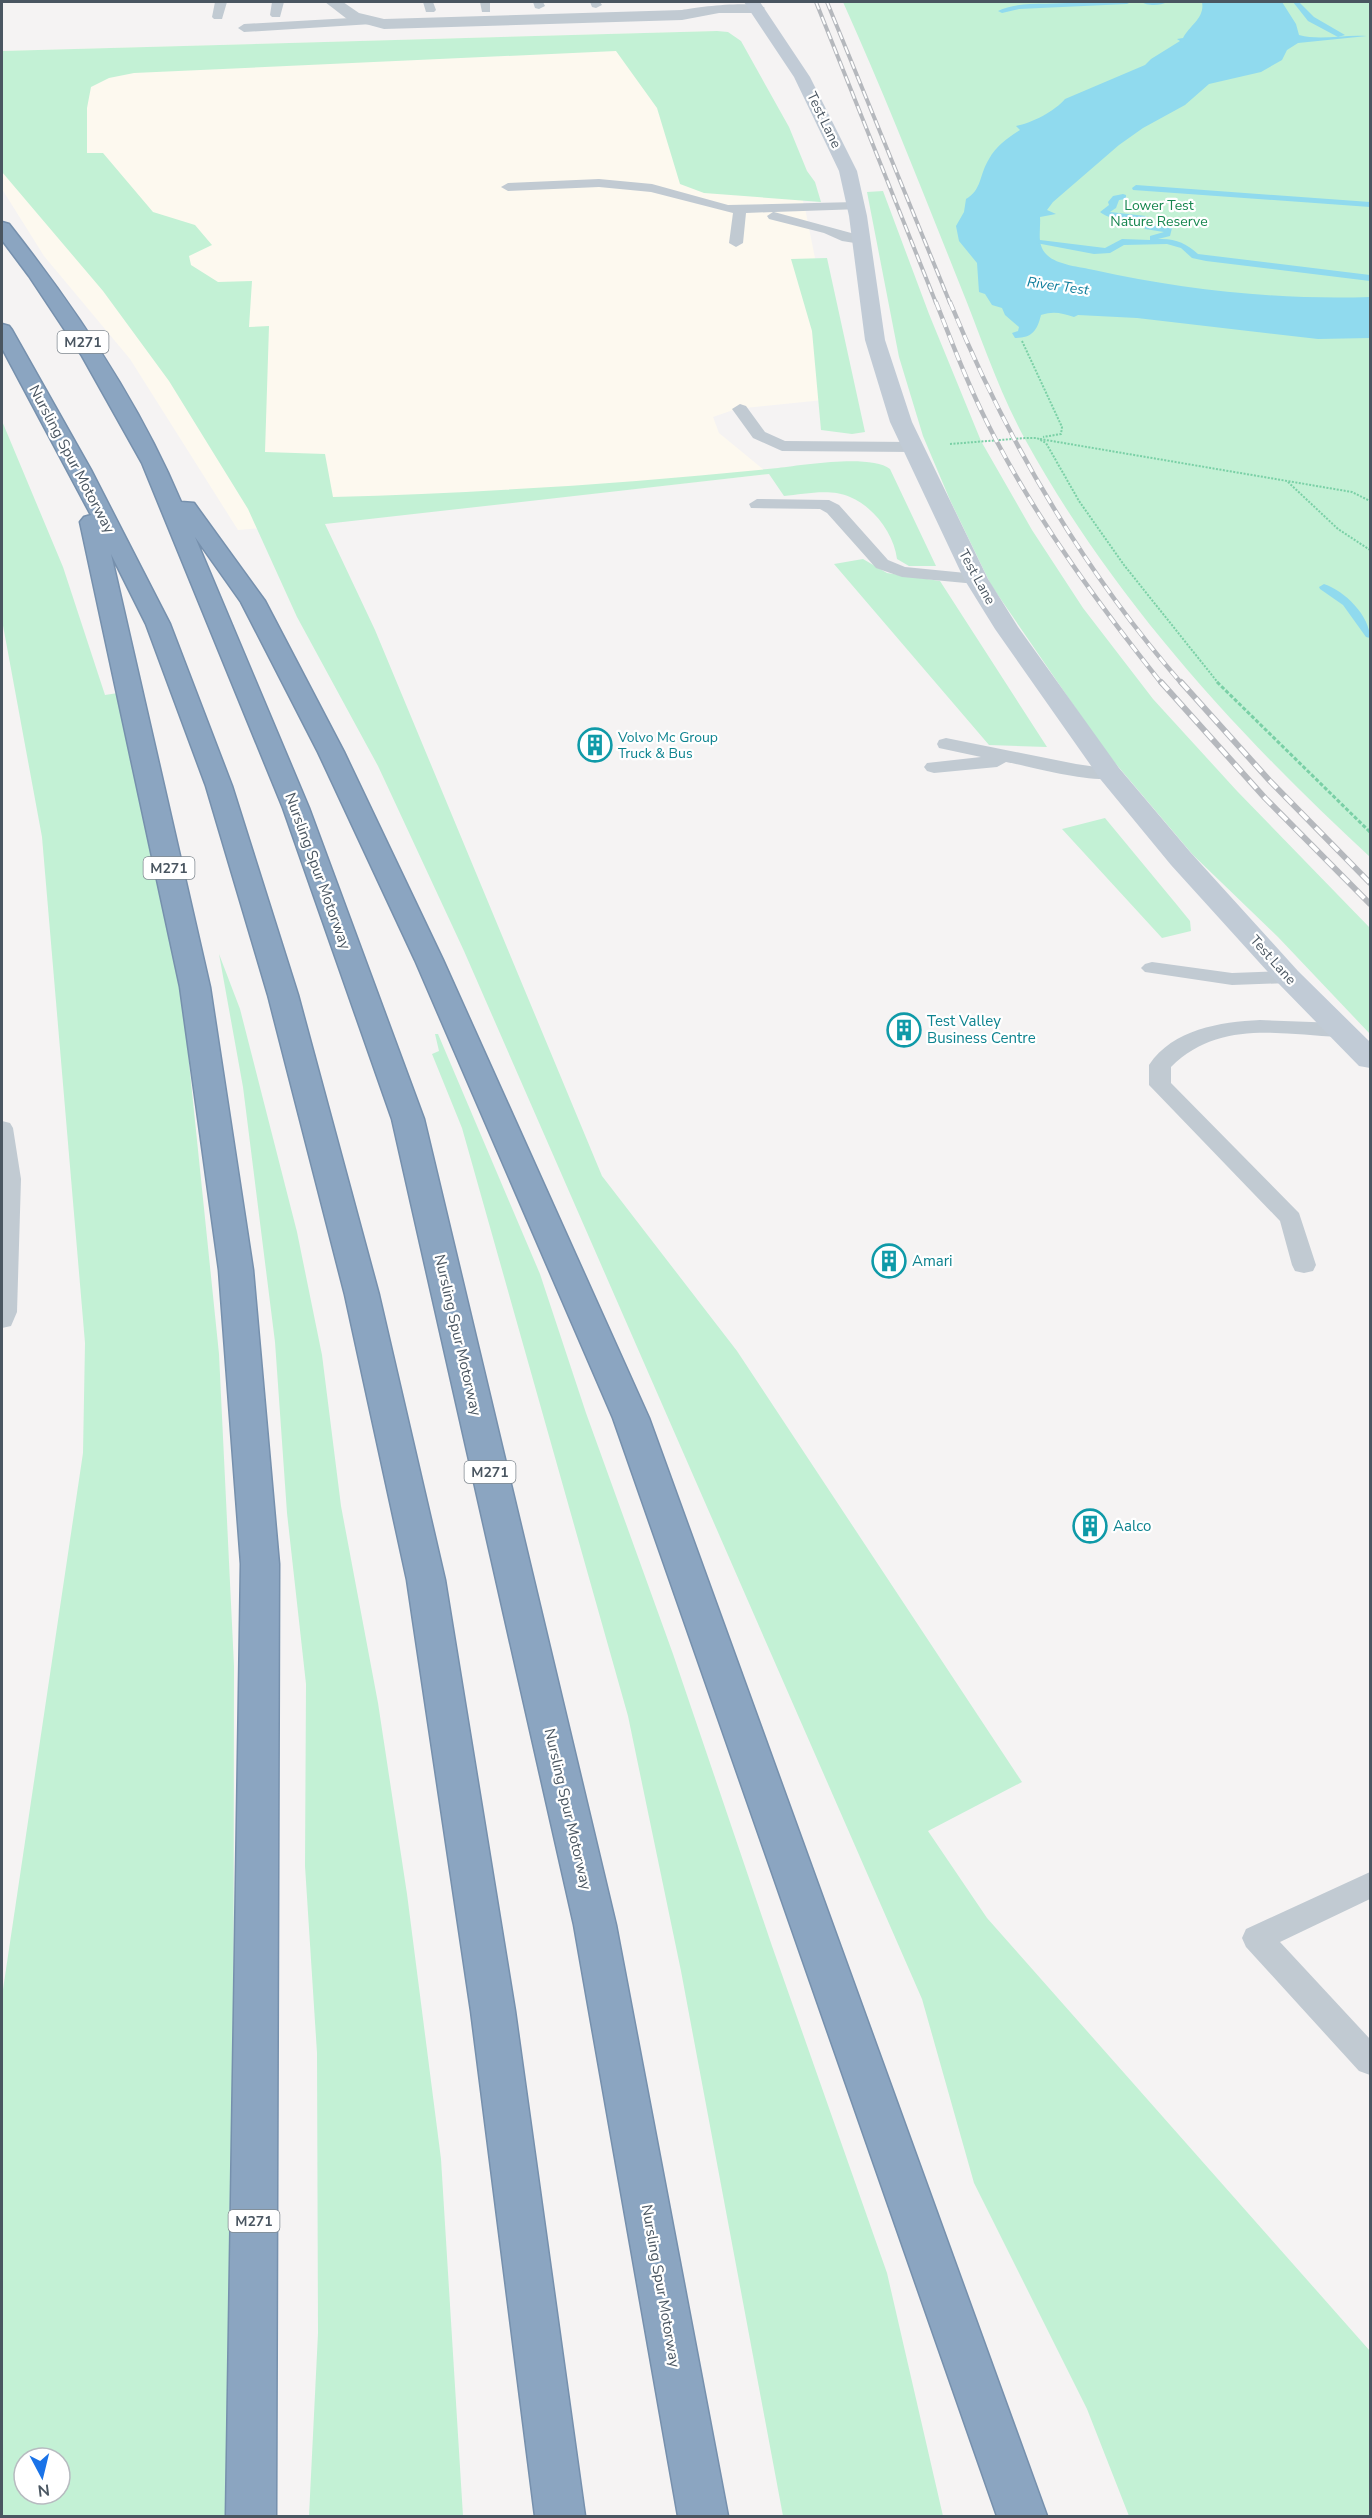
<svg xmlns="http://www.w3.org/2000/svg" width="1372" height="2518" viewBox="0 0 1372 2518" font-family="'Nunito Sans',sans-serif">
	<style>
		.commercial { fill: #fdf9ef }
		.green { fill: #c3f1d5; fill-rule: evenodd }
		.water { fill: #90daee }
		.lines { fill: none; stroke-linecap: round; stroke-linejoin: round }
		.stream { fill: #90daee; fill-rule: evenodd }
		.highway-casing { stroke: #7690ad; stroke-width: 3 }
		.path-far1 { stroke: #7ad0a6; stroke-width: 2; stroke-dasharray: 2 1.5; stroke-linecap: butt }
		.path { stroke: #7ad0a6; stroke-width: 3; stroke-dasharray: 4 2; stroke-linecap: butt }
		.lane { fill: #c1cad2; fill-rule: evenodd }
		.street { fill: #c1cad2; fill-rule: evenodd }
		.secondary { fill: #c1cbd6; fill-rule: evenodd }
		.highway { fill: #8ba5c1; fill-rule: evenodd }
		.rail-far2-casing { stroke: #b5b8bd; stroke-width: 4 }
		.rail-far1-casing { stroke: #b5b8bd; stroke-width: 4.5 }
		.rail-casing { stroke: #b5b8bd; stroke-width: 6 }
		.rail-far2 { stroke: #fff; stroke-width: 2; stroke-dasharray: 8; stroke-linecap: butt }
		.rail-far1 { stroke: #fff; stroke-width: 3; stroke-dasharray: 9; stroke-linecap: butt }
		.rail { stroke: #fff; stroke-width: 4; stroke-dasharray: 11; stroke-linecap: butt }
		.labels { text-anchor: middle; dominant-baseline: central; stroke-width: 4.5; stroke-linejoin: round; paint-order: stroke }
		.far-street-label { font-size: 14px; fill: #4a5661; stroke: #fff }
		.far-park-label { font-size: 14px; fill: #17864f; stroke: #fff }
		.far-water-label { font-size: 14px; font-style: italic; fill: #0c7c9b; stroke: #fff }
		.shield { fill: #fff; stroke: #808990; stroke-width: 1.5 }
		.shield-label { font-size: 14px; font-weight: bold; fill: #4a5661 }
		.far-culture-label { font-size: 14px; fill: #0d838f; stroke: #fff; text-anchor: start }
		.street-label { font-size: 15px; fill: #4a5661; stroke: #fff }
		.culture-label { font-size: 15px; fill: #0d838f; stroke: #fff; text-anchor: start }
	</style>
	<rect width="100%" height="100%" fill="#f5f3f3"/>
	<path class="commercial" d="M 717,31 L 784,135 L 805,208 L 843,398 L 736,409 L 713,417 L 719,433 L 769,474 L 325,523 L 238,530 L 130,359 L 44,256 L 2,189 L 2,51 Z"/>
	<path class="green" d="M 843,2 L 1370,2 L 1370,857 C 1239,736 1113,599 1026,441 C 999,392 981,337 960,285 C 922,190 885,95 843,2 Z
		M 717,31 L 728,32 L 741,41 L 789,127 L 807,171 L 815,182 L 821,202 L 704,193 L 680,184 L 657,108 L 616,51 L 134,73 L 109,78 L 91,87 L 87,108 L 87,153 L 103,153 L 153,212 L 195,225 L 212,245 L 189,256 L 191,265 L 218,282 L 252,281 L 249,327 L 269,326 L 265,452 L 325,454 L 333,497 C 482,493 631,483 778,468 C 803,465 871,454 890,469 L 936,566 L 909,566 L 897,559 C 894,534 874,507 850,497 C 831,488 804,494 784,496 L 769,474 L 325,524 L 375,630 L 602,1176 L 737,1351 L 1022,1782 L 928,1831 L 987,1918 L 1370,2351 L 1370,2516 L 1129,2516 L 1087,2409 L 974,2183 L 922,1999 L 464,951 L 378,766 L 297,617 L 248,509 L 169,381 L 103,291 L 2,172 L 2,51 Z
		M 883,191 L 929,314 L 981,441 L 1032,530 L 1083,608 L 1153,699 L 1237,791 L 1370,928 L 1370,1034 L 1278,937 L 1193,855 L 1105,751 L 991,585 L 950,500 L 923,436 L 899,357 L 867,192 Z
		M 827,258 L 865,432 L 852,434 L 821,430 L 812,331 L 791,259 Z
		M 2,421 L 63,567 L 105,695 L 118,693 L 170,925 L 184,1014 L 219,1354 L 234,1666 L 233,2327 L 229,2516 L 2,2516 L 2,1996 L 83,1453 L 85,1343 L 42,837 L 2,620 ZM 24,2458 L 60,2458 L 60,2494 L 24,2494 Z
		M 863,559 L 887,573 L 940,581 L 1047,747 L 989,745 L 834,564 Z
		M 1105,818 L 1177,905 L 1190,921 L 1191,931 L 1162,938 L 1062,829 Z
		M 219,954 L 240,1009 L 297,1232 L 322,1355 L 341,1506 L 378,1703 L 407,1894 L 441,2159 L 463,2516 L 309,2516 L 318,2333 L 317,2053 L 305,1866 L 306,1684 L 287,1513 L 275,1342 L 243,1087 Z
		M 435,1034 L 438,1034 L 540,1274 L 586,1413 L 673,1654 L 772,1946 L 887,2273 L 943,2516 L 783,2516 L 681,1971 L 628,1716 L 462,1128 L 432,1054 L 439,1051 Z"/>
	<path class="water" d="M 1202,2 L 1282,2 L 1296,24 L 1299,35 C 1321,41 1344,34 1367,36 L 1298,43 L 1287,50 L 1282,60 L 1261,72 L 1209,84 L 1185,105 L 1143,128 L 1119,145 L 1053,202 L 1047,210 L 1056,214 L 1040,217 C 1041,230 1036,245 1047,255 C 1057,265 1081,267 1094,270 C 1185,290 1277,300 1370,297 L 1370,338 L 1318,339 L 1137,318 L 1078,315 L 1074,317 C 1061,313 1054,311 1041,315 C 1037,331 1032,338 1015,338 L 1012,333 L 1018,331 L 1019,327 L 1005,315 L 1002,308 L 992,305 L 985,294 L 979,292 L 977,263 L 959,241 L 956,226 L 964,212 L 966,199 C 982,190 979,175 989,159 C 996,146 1008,138 1020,130 L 1016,126 C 1032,123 1055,111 1065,99 L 1145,65 L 1151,59 L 1180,41 L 1177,39 L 1183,38 C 1190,25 1205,18 1202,2 Z"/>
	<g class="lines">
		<path class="stream" d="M 1074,2 L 1131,2 L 1127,4 L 1019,9 L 1002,13 L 998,11 C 1019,0 1051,6 1074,2 Z
			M 1142,2 L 1167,2 C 1161,6 1146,6 1142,2 Z
			M 1293,2 L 1299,2 L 1314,17 L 1345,35 L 1338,37 L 1308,21 Z
			M 1136,185 L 1370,202 L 1370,207 L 1133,190 L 1132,188 Z
			M 1123,194 L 1126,195 L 1126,199 L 1119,200 L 1116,208 L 1110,212 L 1146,216 L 1151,225 L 1172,228 L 1170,236 L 1158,239 C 1175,238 1186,243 1198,254 L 1370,275 L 1370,281 L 1206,261 L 1192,258 L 1181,248 L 1167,244 L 1124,245 L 1110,253 L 1094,254 L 1036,243 L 1040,240 L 1105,248 L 1122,239 L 1150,240 L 1150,236 L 1164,232 L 1145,229 L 1140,220 C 1126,218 1111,221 1100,212 L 1109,205 L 1108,202 L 1113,196 Z
			M 1324,584 C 1345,591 1370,616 1370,638 L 1366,637 L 1343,605 L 1320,589 L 1319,587 Z"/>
		<defs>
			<path id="highway" d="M 2,222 L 9,224 C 76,309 139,402 181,502 L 194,503 L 265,601 L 344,752 L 443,960 L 649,1418 L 1047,2516 L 997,2516 L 613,1418 L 415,960 L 318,752 L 241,602 L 195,537 L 309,808 L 424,1119 L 616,1925 L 728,2516 L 678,2516 L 574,1925 L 392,1119 L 283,808 L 142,463 L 82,356 L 29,276 L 2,240 Z
				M 2,324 L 9,326 L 12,330 L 91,470 L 170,624 L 232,786 L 298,995 L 379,1295 L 445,1580 L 515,2011 L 585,2516 L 535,2516 L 471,2011 L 407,1580 L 345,1295 L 268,995 L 206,786 L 146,624 L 111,554 L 210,987 L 253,1270 L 279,1564 L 276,2516 L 226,2516 L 241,1564 L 219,1270 L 180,987 L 80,522 L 84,517 L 91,515 L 2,348 Z"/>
		</defs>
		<use href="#highway" class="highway-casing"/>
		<path class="path-far1" d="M 1022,341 L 1062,427 L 1061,434 L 1043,437
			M 1040,439 L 1352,492 L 1370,501
			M 950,444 L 1025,438 L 1037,438 L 1046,443 L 1079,501 L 1124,565 L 1219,684
			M 1288,482 L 1338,529 L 1370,550"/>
		<path class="path" d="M 1217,682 L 1370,832"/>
		<path class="lane" d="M 215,2 L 227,2 L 222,19 L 214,19 L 212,17 Z
			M 272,2 L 284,2 L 280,17 L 272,17 L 270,15 Z
			M 423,2 L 433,2 L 436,10 L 434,12 L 426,12 Z
			M 480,2 L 490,2 L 490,12 L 482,12 Z
			M 533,2 L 543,2 L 545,6 L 539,9 L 535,8 Z
			M 590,2 L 600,2 L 602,5 L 596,8 L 592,7 Z
			M 368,17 L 374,21 L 372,24 L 244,32 L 238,28 L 244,24 Z
			M 599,179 L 652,184 L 728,205 L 856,202 L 861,203 L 863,206 L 861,209 L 774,212 C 805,220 835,229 866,237 L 868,240 L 861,244 L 842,241 L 824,233 L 769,219 L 767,216 L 773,212 L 746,213 L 743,243 L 736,247 L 729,243 L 733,213 L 651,192 L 599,187 L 508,191 L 501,187 L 508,183 Z
			M 740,404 L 746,406 L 765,432 L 785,441 L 913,442 L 921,447 L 913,452 L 782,451 L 753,438 L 732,409 Z
			M 757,499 L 829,500 L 839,505 L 888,560 L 905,567 L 976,574 L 982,575 L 985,579 L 982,583 L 976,584 L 902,577 L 876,568 L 827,513 L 820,509 L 751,508 L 749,504 Z
			M 946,738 L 1076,764 L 1117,770 L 1120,774 L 1117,778 C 1092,784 1033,767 1006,762 L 997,767 L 934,773 L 927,771 L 924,767 L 927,763 L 981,757 L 939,748 L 937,744 L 939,740 Z
			M 1152,962 L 1232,973 L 1288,971 L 1296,972 L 1299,977 L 1296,982 L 1288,983 L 1232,985 L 1145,972 L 1141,968 L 1145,964 Z
			M 1260,1020 L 1339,1023 L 1347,1025 L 1350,1030 L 1347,1035 L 1339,1037 C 1279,1034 1218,1020 1171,1067 L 1171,1083 L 1299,1213 L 1316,1265 L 1313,1271 L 1304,1273 L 1295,1271 L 1292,1265 L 1280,1221 L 1149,1085 L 1149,1065 C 1173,1029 1220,1022 1260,1020 Z
			M 2,1121 L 10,1123 L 13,1128 L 21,1179 L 17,1312 L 11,1326 L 2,1328 Z
			M 1370,1872 L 1370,1899 L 1280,1942 L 1370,2039 L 1370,2075 L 1359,2071 L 1246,1947 L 1242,1938 L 1246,1929 Z"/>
		<path class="street" d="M 325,2 L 343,2 L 359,13 L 384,19 L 682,10 C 698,7 754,0 765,8 L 757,13 L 719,13 L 682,20 L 384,29 L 347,19 Z"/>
		<path class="secondary" d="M 744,2 L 760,2 L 810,77 L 857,171 L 867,216 L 885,340 L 912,422 L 988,579 L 1018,627 L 1119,768 L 1191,853 L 1298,971 L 1370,1042 L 1370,1068 L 1359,1066 L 1278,983 L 1171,865 L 1101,780 L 995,629 L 964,579 L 890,422 L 865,340 L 849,216 L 839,171 L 794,77 Z"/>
		<use href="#highway" class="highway"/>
		<defs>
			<path id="rail-far2" d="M 816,2 L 936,303
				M 827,2 L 950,303"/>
			<path id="rail-far1" d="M 936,302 C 954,348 972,395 996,440 C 1042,527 1100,606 1162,684
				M 950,302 C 1007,441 1083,570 1182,684"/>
			<path id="rail" d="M 1161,682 L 1265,798 L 1370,904
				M 1181,682 L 1269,780 L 1370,883"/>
		</defs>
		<use href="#rail-far2" class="rail-far2-casing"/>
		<use href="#rail-far1" class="rail-far1-casing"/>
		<use href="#rail" class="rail-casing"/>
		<use href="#rail-far2" class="rail-far2"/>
		<use href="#rail-far1" class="rail-far1"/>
		<use href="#rail" class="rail"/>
	</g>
	<defs>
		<symbol id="building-ring" viewBox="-11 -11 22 22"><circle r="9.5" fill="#fff" stroke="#0f9aa8" stroke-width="1.5"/><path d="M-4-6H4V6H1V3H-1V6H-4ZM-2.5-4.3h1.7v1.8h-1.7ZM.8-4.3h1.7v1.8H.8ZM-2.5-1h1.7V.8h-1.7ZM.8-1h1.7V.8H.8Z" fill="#0f9aa8"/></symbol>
	</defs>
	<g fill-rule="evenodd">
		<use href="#building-ring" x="576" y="726" width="38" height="38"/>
		<use href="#building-ring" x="885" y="1011" width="38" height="38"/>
		<use href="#building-ring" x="870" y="1242" width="38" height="38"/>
		<use href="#building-ring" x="1071" y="1507" width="38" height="38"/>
	</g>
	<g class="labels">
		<g class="far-street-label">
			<text transform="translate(824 120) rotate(64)">Test Lane</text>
			<text transform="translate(977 577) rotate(61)">Test Lane</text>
			<text transform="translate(1273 960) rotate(48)">Test Lane</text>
		</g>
		<g class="far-park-label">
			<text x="1159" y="205">Lower Test<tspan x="1159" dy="16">Nature Reserve</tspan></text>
		</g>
		<g class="far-water-label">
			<text transform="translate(1058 286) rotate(8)">River Test</text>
		</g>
		<g class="shield">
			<rect x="57.5" y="331" width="51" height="22" rx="4.5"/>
			<rect x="143.5" y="857" width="51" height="22" rx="4.5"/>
			<rect x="464.5" y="1461" width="51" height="22" rx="4.5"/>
			<rect x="228.5" y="2210" width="51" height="22" rx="4.5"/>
		</g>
		<g class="shield-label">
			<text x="83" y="342">M271</text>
			<text x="169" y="868">M271</text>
			<text x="490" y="1472">M271</text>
			<text x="254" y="2221">M271</text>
		</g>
		<g class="far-culture-label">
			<text x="618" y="737">Volvo Mc Group<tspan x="618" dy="16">Truck &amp; Bus</tspan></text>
		</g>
		<g class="street-label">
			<text transform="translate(72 459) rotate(62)">Nursling Spur Motorway</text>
			<text transform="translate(318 871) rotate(70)">Nursling Spur Motorway</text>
			<text transform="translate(458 1335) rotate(77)">Nursling Spur Motorway</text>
			<text transform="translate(568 1809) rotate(77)">Nursling Spur Motorway</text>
			<text transform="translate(661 2286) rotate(80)">Nursling Spur Motorway</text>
		</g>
		<g class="culture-label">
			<text x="927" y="1021">Test Valley<tspan x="927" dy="17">Business Centre</tspan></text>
			<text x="912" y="1261">Amari</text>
			<text x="1113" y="1526">Aalco</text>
		</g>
	</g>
	<rect width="1372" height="2518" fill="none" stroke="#4a5661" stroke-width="6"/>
	<g transform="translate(42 2476) rotate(173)"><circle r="28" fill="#ffffff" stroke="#b7bbc0" stroke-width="1.5"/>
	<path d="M0-4.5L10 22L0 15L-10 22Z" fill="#1a73e8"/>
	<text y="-9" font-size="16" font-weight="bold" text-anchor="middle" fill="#4a5661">N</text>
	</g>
</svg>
